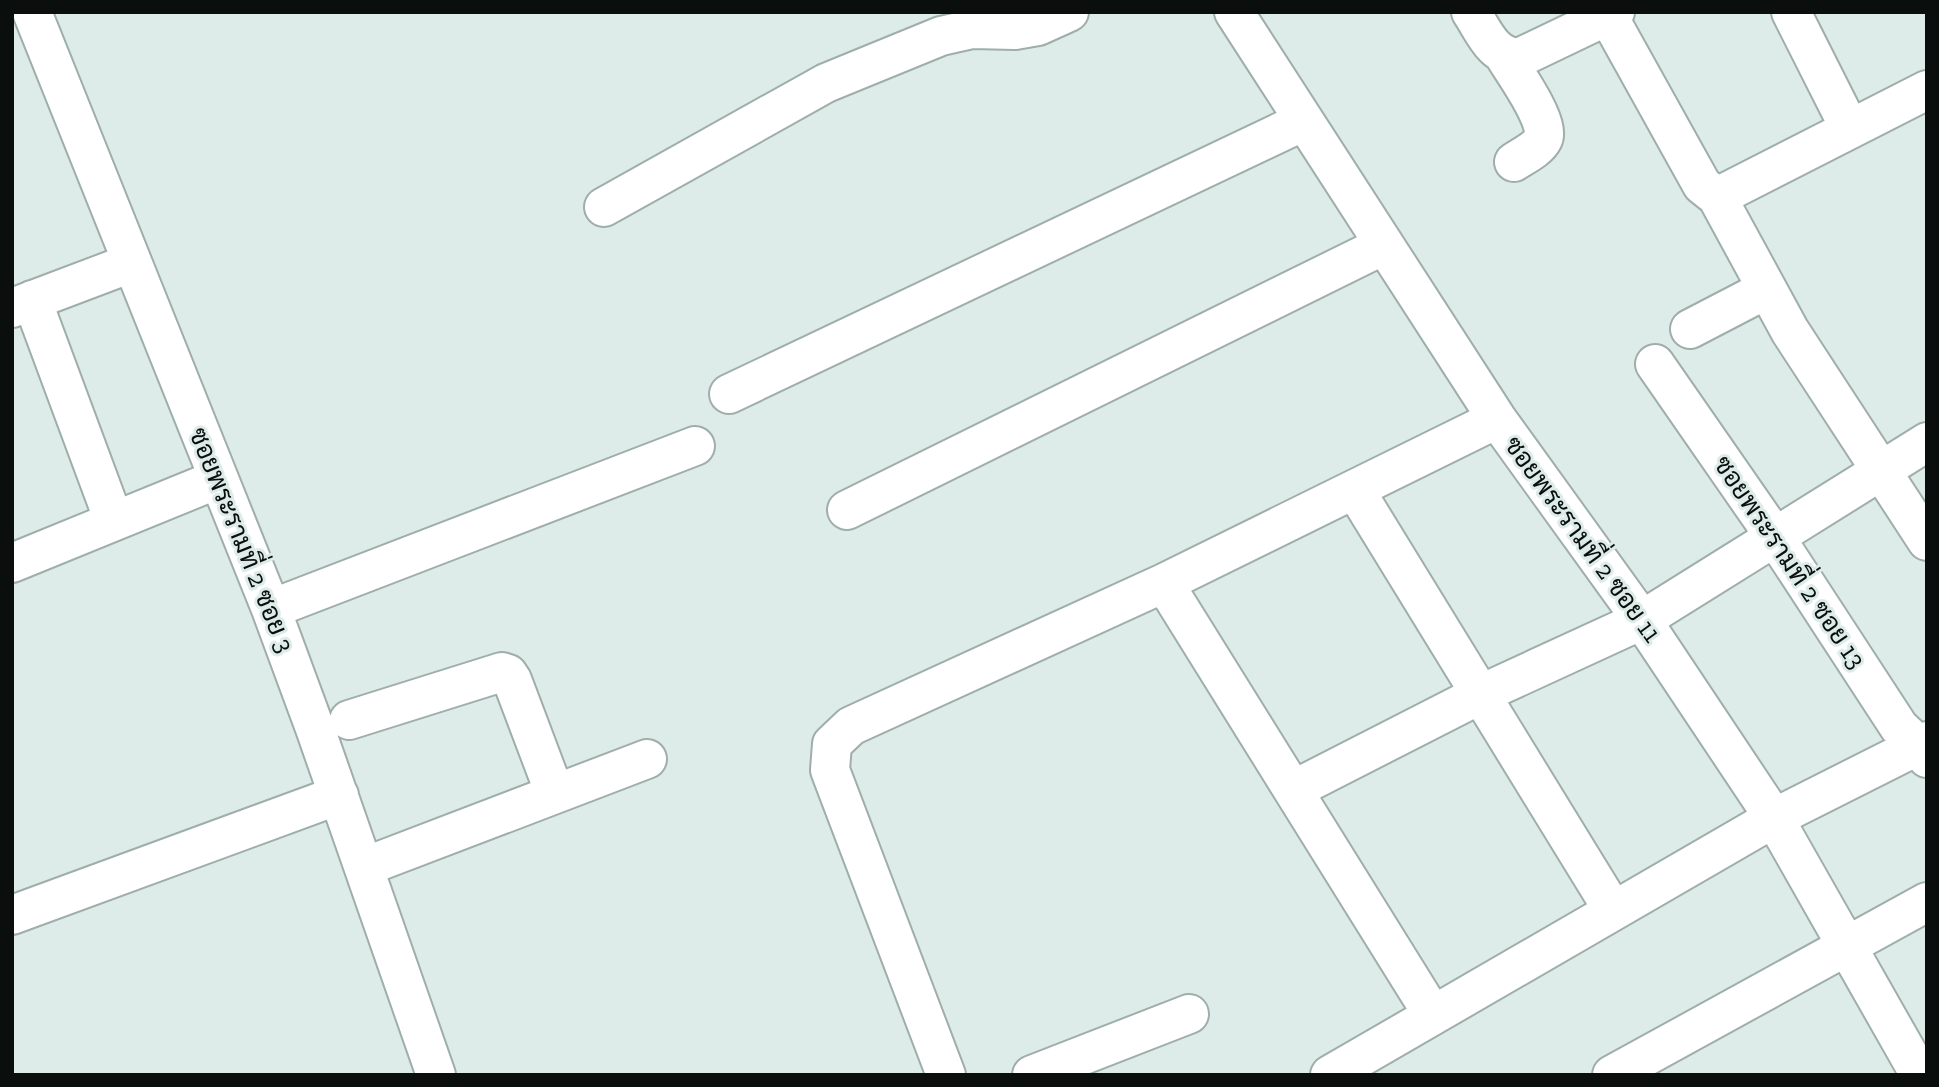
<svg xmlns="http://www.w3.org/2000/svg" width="1939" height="1087" viewBox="0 0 1939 1087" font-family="'Zilla Slab',Sarabun,serif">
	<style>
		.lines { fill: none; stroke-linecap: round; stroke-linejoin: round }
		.minor-casing { stroke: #9faeab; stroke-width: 42 }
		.minor { stroke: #fff; stroke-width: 38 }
		.labels { text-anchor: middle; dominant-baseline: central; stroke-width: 6; stroke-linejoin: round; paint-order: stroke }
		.street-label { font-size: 26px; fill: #0a0f0e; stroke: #ddece9 }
	</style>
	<rect width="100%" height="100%" fill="#ddece9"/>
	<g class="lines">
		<defs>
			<path id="minor" d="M 32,12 L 271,609 L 316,731 L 436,1075
				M 1234,12 L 1497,419 L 1642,620 L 1774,818 L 1920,1075
				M 1471,12 C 1485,33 1492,56 1519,58 L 1615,12
				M 1791,12 L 1850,129
				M 1608,16 L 1702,185 L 1717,197 L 1927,90
				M 1505,57 C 1514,72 1551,123 1543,139 C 1538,149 1523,156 1514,162
				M 1717,197 L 1790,331 L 1927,541
				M 604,207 L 826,83 L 941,36 L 972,29 L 1015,30 L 1038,26 L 1069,12
				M 32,300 L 114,521
				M 12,308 L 131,263
				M 1690,329 L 1767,289
				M 1655,364 L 1775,537 L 1899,727 L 1918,745 L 1927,758
				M 729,394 L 1304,121
				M 1355,490 L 1613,910
				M 847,510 L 1384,245
				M 12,563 L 218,479
				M 1164,583 L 1433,1015
				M 271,609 L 695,446
				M 349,720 L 502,672 L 508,674 L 512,680 L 555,794
				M 1293,790 L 1481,694 L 1642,620 L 1927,442
				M 364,867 L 647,759
				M 12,915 L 339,795
				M 946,1075 L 830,770 L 832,744 L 851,726 L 1164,583 L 1497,419
				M 1032,1075 L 1189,1014
				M 1330,1075 L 1774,818 L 1927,741
				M 1612,1075 L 1927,902"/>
		</defs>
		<use href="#minor" class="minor-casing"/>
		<use href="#minor" class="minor"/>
	</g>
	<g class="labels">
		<g class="street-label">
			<text transform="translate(1583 539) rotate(54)">ซอยพระรามที่ 2 ซอย 11</text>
			<text transform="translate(242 540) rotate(68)">ซอยพระรามที่ 2 ซอย 3</text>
			<text transform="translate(1790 562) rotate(56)">ซอยพระรามที่ 2 ซอย 13</text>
		</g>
	</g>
	<rect width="1939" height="1087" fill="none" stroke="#0a0f0e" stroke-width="28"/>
</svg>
